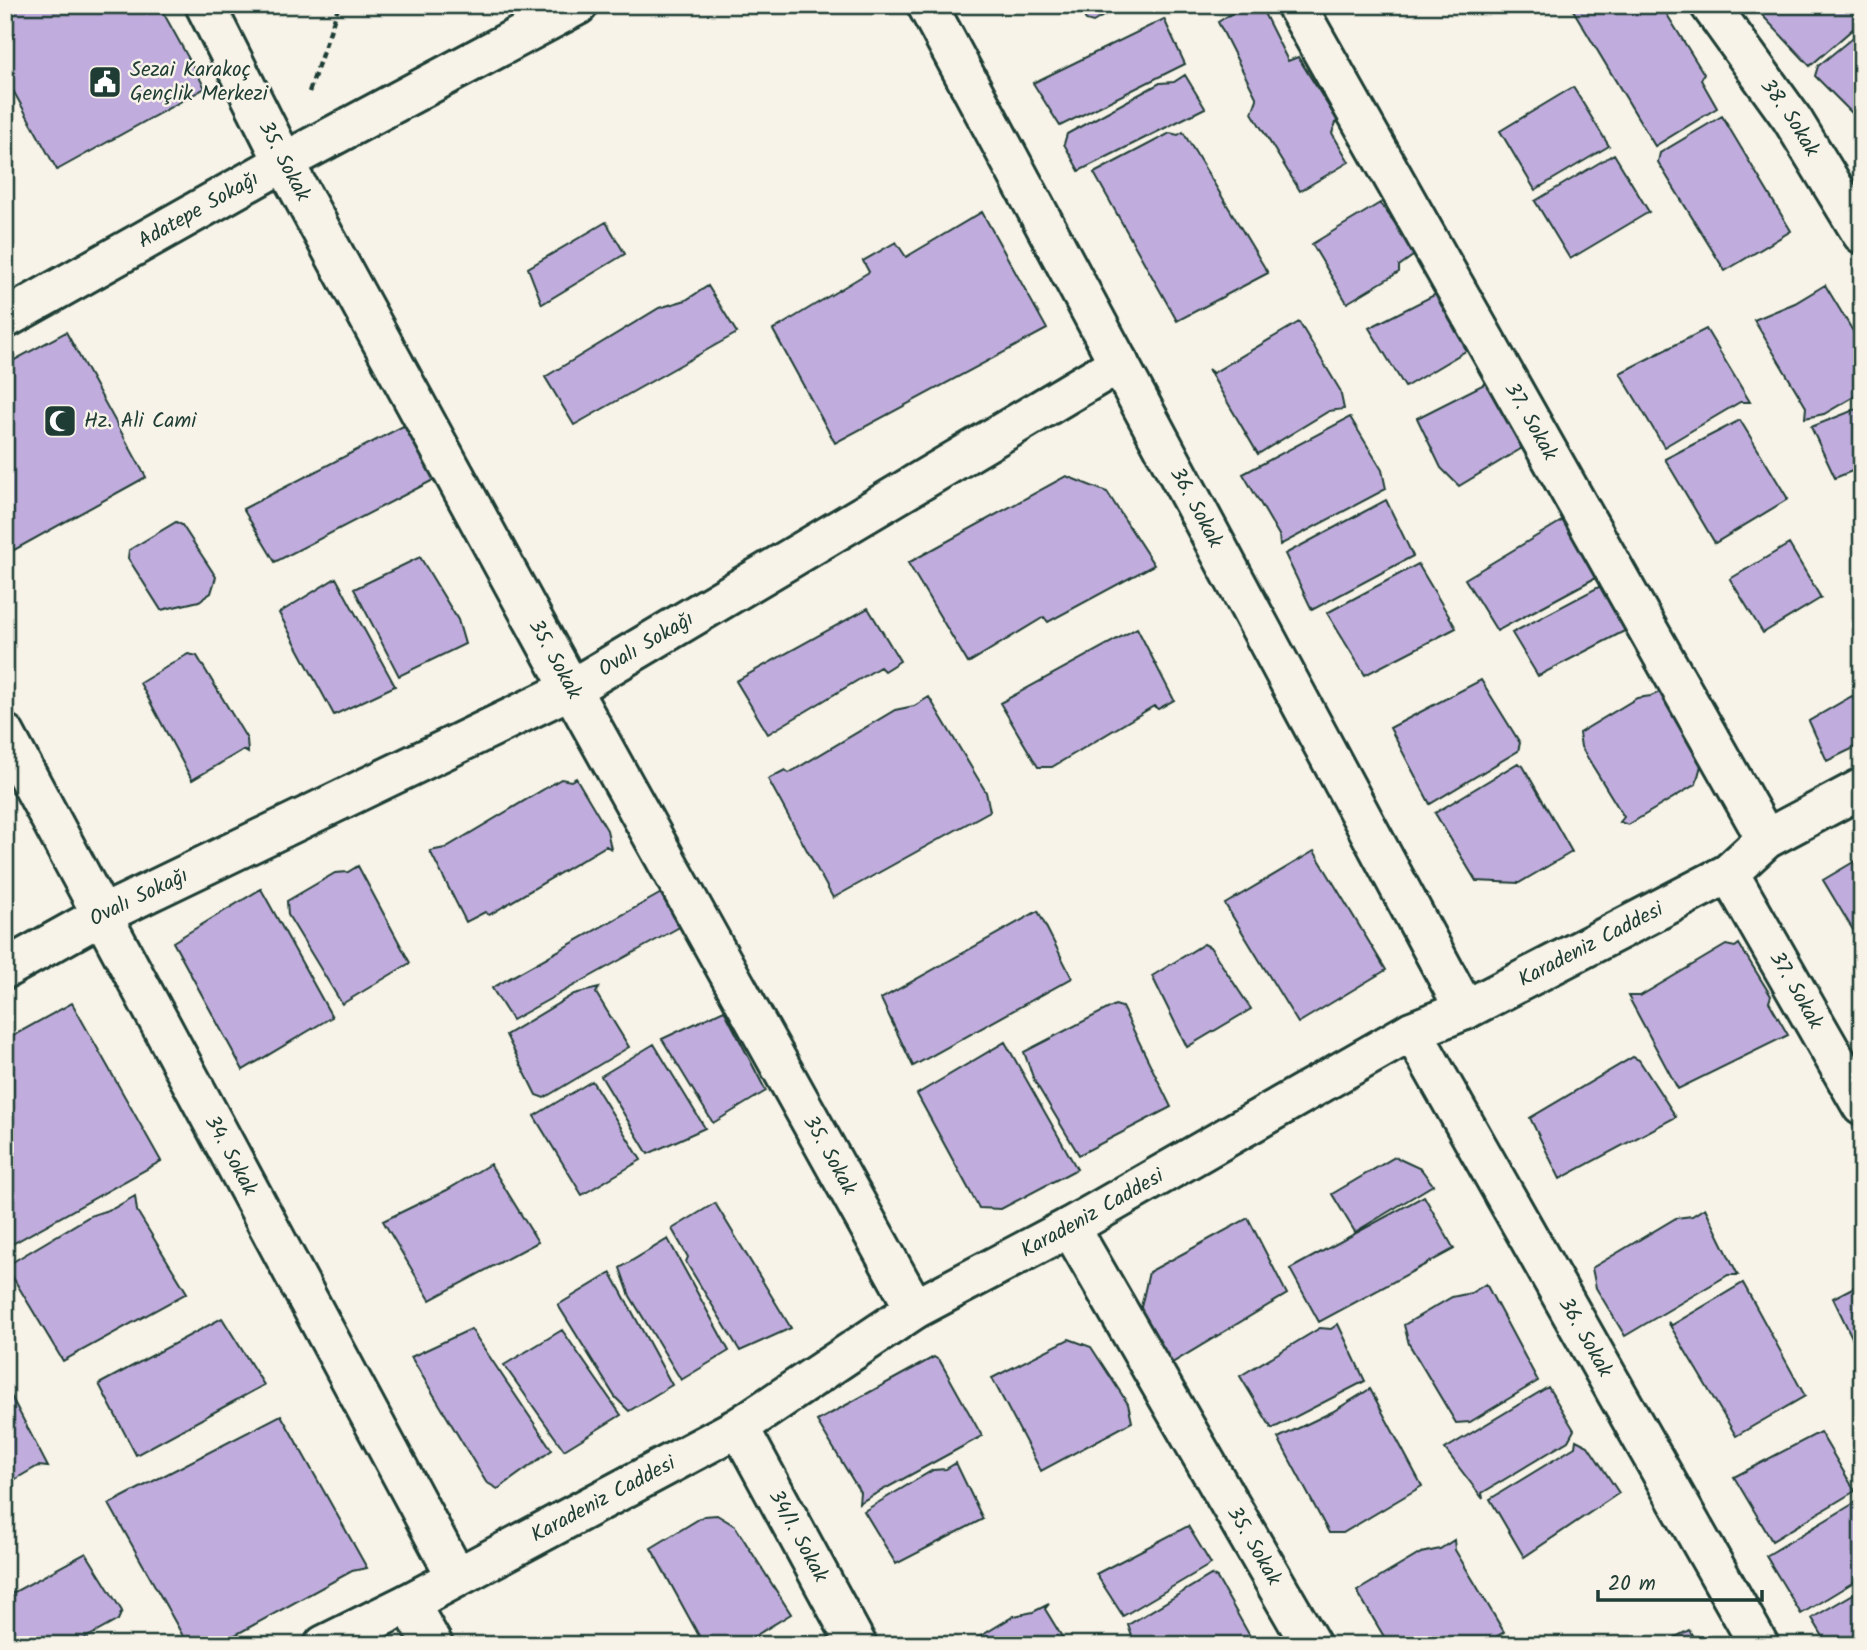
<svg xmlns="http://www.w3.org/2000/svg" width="1867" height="1650" viewBox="0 0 1867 1650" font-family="Kalam,sans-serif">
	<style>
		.building { fill: #c1addd; stroke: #1f3d34; stroke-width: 2 }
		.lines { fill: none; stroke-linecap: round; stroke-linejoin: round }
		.minor-casing { stroke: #1f3d34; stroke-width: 44 }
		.path { stroke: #1f3d34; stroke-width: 4.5; stroke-dasharray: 7 5; stroke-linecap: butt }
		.minor { stroke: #f7f3e8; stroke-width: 38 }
		.labels { text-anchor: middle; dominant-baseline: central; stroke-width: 5; stroke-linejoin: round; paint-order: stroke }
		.poi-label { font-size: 21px; fill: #1f3d34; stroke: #f7f3e8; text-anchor: start }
		.street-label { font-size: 21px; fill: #1f3d34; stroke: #f7f3e8 }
	</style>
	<rect width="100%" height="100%" fill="#f7f3e8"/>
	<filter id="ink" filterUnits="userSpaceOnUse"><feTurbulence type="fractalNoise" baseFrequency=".0143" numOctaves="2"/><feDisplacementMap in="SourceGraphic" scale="14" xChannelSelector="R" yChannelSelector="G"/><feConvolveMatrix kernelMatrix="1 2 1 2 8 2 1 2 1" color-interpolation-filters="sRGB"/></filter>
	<g filter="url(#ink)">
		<path class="building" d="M 13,5 L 159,5 L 205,88 L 57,170 L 5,76 L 5,10 Z
			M 1077,5 L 1122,5 L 1093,22 L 1086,20 Z
			M 1245,5 L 1260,5 L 1288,61 L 1298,57 L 1337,120 L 1332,133 L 1349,162 L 1300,191 L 1252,113 L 1257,99 L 1218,22 Z
			M 1570,5 L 1661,5 L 1704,74 L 1701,80 L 1717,108 L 1655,146 Z
			M 1774,5 L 1858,5 L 1862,9 L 1862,21 L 1810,66 L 1762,15 Z
			M 1164,19 L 1185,64 L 1060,126 L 1033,83 Z
			M 1862,30 L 1862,123 L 1815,76 L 1818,66 Z
			M 1185,75 L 1205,108 L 1079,171 L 1064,144 L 1067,134 L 1160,83 L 1174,82 Z
			M 1573,87 L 1609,146 L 1535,190 L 1500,131 Z
			M 1722,116 L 1791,231 L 1725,271 L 1658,162 L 1660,153 Z
			M 1183,132 L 1268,273 L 1177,321 L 1094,173 L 1170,133 L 1178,135 Z
			M 1614,154 L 1649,212 L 1570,259 L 1535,201 Z
			M 1380,203 L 1417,253 L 1399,266 L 1399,272 L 1347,303 L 1312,244 Z
			M 982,212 L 1047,329 L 835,443 L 773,330 L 869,272 L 863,261 L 896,242 L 906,257 Z
			M 606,222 L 625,254 L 542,304 L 528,268 Z
			M 1825,285 L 1862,346 L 1862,392 L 1824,414 L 1805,418 L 1806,407 L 1754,320 L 1795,303 Z
			M 708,286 L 737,333 L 574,425 L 545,377 L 659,308 L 686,300 Z
			M 1446,289 L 1474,346 L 1405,387 L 1369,328 Z
			M 1299,322 L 1340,390 L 1344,409 L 1329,411 L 1258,454 L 1208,369 L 1213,373 Z
			M 1706,329 L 1750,402 L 1740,402 L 1664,447 L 1620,373 Z
			M 66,332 L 146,477 L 5,555 L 5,365 Z
			M 1494,379 L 1527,445 L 1459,486 L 1441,468 L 1417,418 Z
			M 1862,407 L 1862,467 L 1835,478 L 1811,427 Z
			M 1350,417 L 1382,470 L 1386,489 L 1280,545 L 1279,535 L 1243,474 Z
			M 1740,420 L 1788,499 L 1715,543 L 1665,459 Z
			M 409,423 L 441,476 L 275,562 L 243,509 Z
			M 1066,476 L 1107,492 L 1154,565 L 1048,622 L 1044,617 L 968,663 L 908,563 Z
			M 1386,500 L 1413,556 L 1312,610 L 1285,554 Z
			M 1575,513 L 1610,570 L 1497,631 L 1465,579 Z
			M 176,522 L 182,525 L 216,577 L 211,593 L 199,601 L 161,610 L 128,558 L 129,550 Z
			M 1789,544 L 1821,598 L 1763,633 L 1730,579 Z
			M 420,557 L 458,620 L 465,644 L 399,676 L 354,589 Z
			M 1418,564 L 1456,628 L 1365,675 L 1327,613 Z
			M 336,578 L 395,686 L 334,715 L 279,613 Z
			M 1610,581 L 1636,625 L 1538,676 L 1512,633 Z
			M 868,608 L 900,661 L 884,671 L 880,667 L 768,734 L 736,681 Z
			M 1137,628 L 1174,700 L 1158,709 L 1154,706 L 1052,767 L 1038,767 L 1000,703 Z
			M 188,654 L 197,656 L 247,739 L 248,753 L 243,750 L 192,780 L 140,683 Z
			M 1481,680 L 1520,743 L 1518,751 L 1430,804 L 1390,728 Z
			M 1662,691 L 1703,758 L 1696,784 L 1628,825 L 1620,822 L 1624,817 L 1581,747 L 1579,733 L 1637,698 L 1651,696 Z
			M 1852,696 L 1855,699 L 1862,696 L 1862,744 L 1827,761 L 1809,721 Z
			M 929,697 L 986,792 L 990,811 L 833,898 L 768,779 L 785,770 L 789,773 L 895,710 L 914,706 Z
			M 1518,763 L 1523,766 L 1572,852 L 1519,883 L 1476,881 L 1435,813 Z
			M 576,778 L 607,830 L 611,849 L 606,846 L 489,915 L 485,912 L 466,922 L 430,851 L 445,848 L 561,779 L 571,781 Z
			M 1314,851 L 1386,970 L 1298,1023 L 1225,904 Z
			M 1862,857 L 1862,945 L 1823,880 Z
			M 358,866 L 410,963 L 342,1004 L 288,915 L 287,901 L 335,873 L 348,872 Z
			M 261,889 L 332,1017 L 243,1070 L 173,942 Z
			M 665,891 L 685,924 L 512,1020 L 492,988 Z
			M 1038,911 L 1072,978 L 913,1066 L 881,999 Z
			M 1204,944 L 1210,947 L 1251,1009 L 1187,1047 L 1152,976 Z
			M 1739,944 L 1771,996 L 1769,1002 L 1788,1035 L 1678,1089 L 1628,996 L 1640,996 L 1726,945 L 1735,947 Z
			M 599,988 L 596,993 L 629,1047 L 544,1098 L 536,1095 L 506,1035 L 574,994 Z
			M 72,1003 L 161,1161 L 5,1248 L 5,1040 Z
			M 1115,1005 L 1122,1007 L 1171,1107 L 1079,1155 L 1034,1080 L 1024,1052 Z
			M 724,1010 L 766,1091 L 713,1123 L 662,1039 Z
			M 1005,1042 L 1077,1169 L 1001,1209 L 979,1208 L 917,1094 Z
			M 654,1044 L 705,1128 L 648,1154 L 601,1076 Z
			M 1633,1057 L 1639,1060 L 1676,1117 L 1560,1179 L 1530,1118 Z
			M 592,1081 L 641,1160 L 582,1195 L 534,1116 Z
			M 1395,1157 L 1421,1169 L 1433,1185 L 1355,1232 L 1332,1194 Z
			M 490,1164 L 538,1242 L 430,1300 L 383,1221 L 447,1190 Z
			M 135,1196 L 137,1211 L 187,1293 L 63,1361 L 6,1266 L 90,1216 L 114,1208 Z
			M 1424,1196 L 1454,1249 L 1319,1322 L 1290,1269 Z
			M 715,1203 L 791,1328 L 740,1351 L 686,1262 L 688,1257 L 672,1229 Z
			M 1705,1208 L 1738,1275 L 1728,1275 L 1625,1336 L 1596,1288 L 1592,1268 L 1676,1218 L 1692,1216 Z
			M 1248,1218 L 1287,1294 L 1162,1369 L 1137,1325 L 1149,1272 Z
			M 668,1239 L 729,1351 L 681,1380 L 630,1296 L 620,1268 Z
			M 611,1273 L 672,1385 L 629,1411 L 615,1397 L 558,1305 Z
			M 1743,1283 L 1805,1396 L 1736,1436 L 1668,1322 L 1672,1325 Z
			M 1862,1283 L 1862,1348 L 1858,1350 L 1833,1298 Z
			M 1486,1284 L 1538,1381 L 1470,1422 L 1456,1423 L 1409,1344 L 1404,1325 L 1452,1297 L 1471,1293 Z
			M 222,1318 L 264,1385 L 136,1455 L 99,1384 Z
			M 1338,1324 L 1365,1381 L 1272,1429 L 1240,1376 L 1320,1328 L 1331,1329 Z
			M 471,1329 L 552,1450 L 498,1489 L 486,1482 L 411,1357 Z
			M 562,1330 L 621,1415 L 564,1450 L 504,1365 Z
			M 1069,1339 L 1091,1347 L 1128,1404 L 1132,1422 L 1041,1471 L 992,1378 Z
			M 934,1357 L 940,1361 L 982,1436 L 859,1503 L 860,1492 L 817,1421 Z
			M 1548,1387 L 1574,1430 L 1568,1441 L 1482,1493 L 1483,1499 L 1445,1449 Z
			M 1370,1389 L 1422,1486 L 1343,1533 L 1329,1533 L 1278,1438 L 1332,1412 Z
			M 11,1396 L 48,1467 L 38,1466 L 5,1485 L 5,1399 Z
			M 281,1415 L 367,1568 L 352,1571 L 217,1645 L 188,1645 L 109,1504 Z
			M 1820,1432 L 1855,1491 L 1772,1541 L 1734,1477 Z
			M 1576,1440 L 1588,1446 L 1619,1493 L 1524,1557 L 1490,1499 L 1575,1447 Z
			M 956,1463 L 983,1519 L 896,1564 L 864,1511 L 933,1470 L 946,1469 Z
			M 1856,1502 L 1862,1512 L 1862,1577 L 1801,1614 L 1766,1556 Z
			M 717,1515 L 735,1526 L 791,1614 L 740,1645 L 704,1645 L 651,1548 L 704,1516 Z
			M 1188,1526 L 1211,1564 L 1123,1616 L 1096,1574 Z
			M 1454,1540 L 1455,1550 L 1504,1632 L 1482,1645 L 1389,1645 L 1357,1591 L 1421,1553 L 1440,1549 Z
			M 86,1553 L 122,1611 L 118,1620 L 73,1645 L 5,1645 L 5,1597 Z
			M 1211,1575 L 1217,1578 L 1255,1645 L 1135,1645 L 1128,1625 Z
			M 1862,1589 L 1862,1645 L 1828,1645 L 1812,1618 Z
			M 1049,1604 L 1045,1609 L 1067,1645 L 966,1645 L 1014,1616 L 1033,1612 Z
			M 1689,1630 L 1698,1645 L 1660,1645 Z"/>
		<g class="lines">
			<defs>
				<g id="minor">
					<path id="s1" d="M 205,5 L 284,162 L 571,689 L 915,1309"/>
					<path id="s2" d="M 927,5 L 1465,1010"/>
					<path id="s3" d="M 1296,5 L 1766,839"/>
					<path id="s4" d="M 1710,5 L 1792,119 L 1862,234"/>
					<path id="s5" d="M 5,319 L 284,162 L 578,5"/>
					<path id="s6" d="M 5,734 L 456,1576"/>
					<path id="s7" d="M 1729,873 L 1862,1106"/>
					<path id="s8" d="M 5,969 L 102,915 L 571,689 L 1119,363"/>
					<path id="s9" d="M 1412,1031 L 1759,1645"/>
					<path id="s10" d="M 1070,1227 L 1311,1645"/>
					<path id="s11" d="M 739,1427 L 857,1645"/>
					<path d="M 409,1603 L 433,1645"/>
					<path id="s12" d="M 324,1645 L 409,1603 L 739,1427 L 915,1309 L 1070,1227 L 1412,1031 L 1465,1010 L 1729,873 L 1766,839 L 1862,788"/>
				</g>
			</defs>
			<use href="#minor" class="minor-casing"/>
			<path class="path" d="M 309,92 L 339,5"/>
			<use href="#minor" class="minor"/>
		</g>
	</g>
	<defs>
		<symbol id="civic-square" viewBox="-11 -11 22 22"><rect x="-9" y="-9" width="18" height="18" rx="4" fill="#1f3d34" stroke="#f7f3e8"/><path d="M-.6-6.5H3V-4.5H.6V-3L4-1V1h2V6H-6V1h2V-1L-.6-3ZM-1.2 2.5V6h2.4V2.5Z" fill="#fff"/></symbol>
		<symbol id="mosque-square" viewBox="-11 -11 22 22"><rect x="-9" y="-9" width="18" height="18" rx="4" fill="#1f3d34" stroke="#f7f3e8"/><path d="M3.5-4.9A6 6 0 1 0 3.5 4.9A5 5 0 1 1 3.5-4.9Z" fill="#fff"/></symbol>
	</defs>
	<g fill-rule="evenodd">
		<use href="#civic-square" x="86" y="63" width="38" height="38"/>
		<use href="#mosque-square" x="41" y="402" width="38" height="38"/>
	</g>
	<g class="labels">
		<g class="poi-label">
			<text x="130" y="70">Sezai Karakoç<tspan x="130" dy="24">Gençlik Merkezi</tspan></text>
			<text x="84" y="421">Hz. Ali Cami</text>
		</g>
		<g class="street-label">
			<text stroke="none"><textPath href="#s4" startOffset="138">38. Sokak</textPath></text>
			<text stroke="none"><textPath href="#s1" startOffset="175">35. Sokak</textPath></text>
			<text stroke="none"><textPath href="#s5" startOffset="222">Adatepe Sokağı</textPath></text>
			<text stroke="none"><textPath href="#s3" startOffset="478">37. Sokak</textPath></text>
			<text stroke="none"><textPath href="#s2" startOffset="570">36. Sokak</textPath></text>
			<text stroke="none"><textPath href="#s8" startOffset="719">Ovalı Sokağı</textPath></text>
			<text stroke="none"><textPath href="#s1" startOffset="742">35. Sokak</textPath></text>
			<text stroke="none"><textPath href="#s8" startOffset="152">Ovalı Sokağı</textPath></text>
			<text stroke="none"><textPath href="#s12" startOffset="1449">Karadeniz Caddesi</textPath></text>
			<text stroke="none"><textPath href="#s7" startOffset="135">37. Sokak</textPath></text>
			<text stroke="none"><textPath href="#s6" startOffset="478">34. Sokak</textPath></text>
			<text stroke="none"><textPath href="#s1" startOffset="1309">35. Sokak</textPath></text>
			<text stroke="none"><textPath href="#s12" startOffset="882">Karadeniz Caddesi</textPath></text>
			<text stroke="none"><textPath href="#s9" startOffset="352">36. Sokak</textPath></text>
			<text stroke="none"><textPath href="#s12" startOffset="315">Karadeniz Caddesi</textPath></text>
			<text stroke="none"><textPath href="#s11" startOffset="124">34/1. Sokak</textPath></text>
			<text stroke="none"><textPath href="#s10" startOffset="368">35. Sokak</textPath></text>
		</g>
	</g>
	<rect width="1867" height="1650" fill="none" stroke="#f7f3e8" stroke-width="28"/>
	<rect x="14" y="14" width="1839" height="1622" fill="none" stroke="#1f3d34" stroke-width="2.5" filter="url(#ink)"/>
	<path d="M1598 1590v10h164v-10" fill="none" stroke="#1f3d34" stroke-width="3.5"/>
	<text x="1608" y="1590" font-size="21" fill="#1f3d34" stroke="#f7f3e8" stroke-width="5" paint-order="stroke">20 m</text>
</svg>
